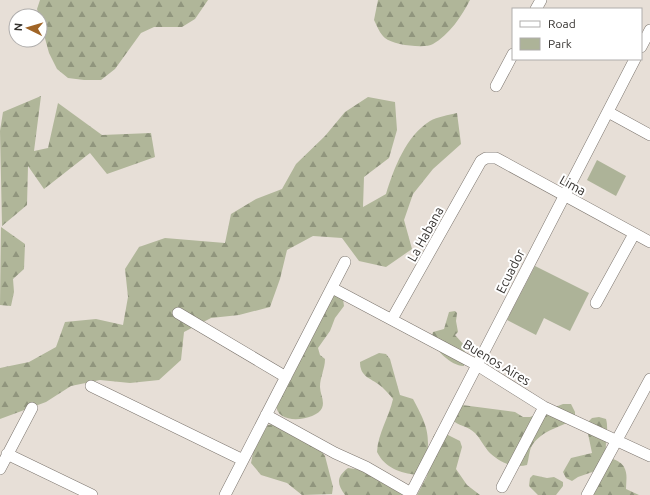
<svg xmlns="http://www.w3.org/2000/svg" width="650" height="495" viewBox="0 0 650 495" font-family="Ubuntu,sans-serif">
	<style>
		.green { fill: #adb398 }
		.forest { fill: url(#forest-firs) }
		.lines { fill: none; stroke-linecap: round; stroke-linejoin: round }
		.minor-casing { stroke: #7c756e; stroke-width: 12 }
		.minor { stroke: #fff; stroke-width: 11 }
		.labels { text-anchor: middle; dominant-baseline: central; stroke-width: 4; stroke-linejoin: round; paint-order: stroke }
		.street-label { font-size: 13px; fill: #363330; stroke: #fff }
	</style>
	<defs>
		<pattern id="forest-firs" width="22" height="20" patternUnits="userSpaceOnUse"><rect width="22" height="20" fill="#b0b699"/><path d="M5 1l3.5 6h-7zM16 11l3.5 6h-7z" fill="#90957d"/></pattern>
	</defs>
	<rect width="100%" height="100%" fill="#e7dfd7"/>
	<path class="green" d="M 597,160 L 626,176 L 616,196 L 587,180 Z
		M 535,266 L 589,293 L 570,331 L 544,318 L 536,335 L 507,320 Z"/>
	<path class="forest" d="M 40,0 L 208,0 L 195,19 L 182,27 L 154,27 L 141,33 L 115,69 L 101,80 L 84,80 L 68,78 L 57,69 L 49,53 L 37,9 Z
		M 378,0 L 470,0 C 462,16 449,35 433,44 C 425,49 393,45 385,38 C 380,34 377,26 374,20 Z
		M 41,96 L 34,151 L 48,148 L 58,103 L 102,135 L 151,133 L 155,157 L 107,174 L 90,153 L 44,189 L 28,166 L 27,205 L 2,226 L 0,131 L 3,112 Z
		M 368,97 L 395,102 L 397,130 L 389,158 L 364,177 L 363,207 L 386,194 C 394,168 406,136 430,121 C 437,117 449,115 457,113 L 461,144 L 433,169 L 413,194 L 404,220 L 412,249 L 386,267 L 359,261 L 342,238 L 313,236 L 287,250 L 280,279 L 270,307 L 239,315 L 211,318 L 184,332 L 181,360 L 159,380 L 130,383 L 100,380 L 71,386 L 46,402 L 0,419 L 0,368 L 29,362 L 56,347 L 65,322 L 96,319 L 123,325 L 128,297 L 125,269 L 139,247 L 165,238 L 225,243 L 231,214 L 256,199 L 282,189 L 296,164 L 325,136 L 345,112 Z
		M 1,227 L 25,244 L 24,269 L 13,279 L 14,292 L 11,306 L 0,305 Z
		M 337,294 L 343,299 L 344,306 L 335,318 L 330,331 L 318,348 L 320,355 L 325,359 C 325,369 320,377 320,387 C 320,394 325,401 322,408 C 317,420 276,427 276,404 L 330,297 Z
		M 455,311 L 457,313 L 456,321 L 458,332 L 455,335 L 465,346 L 464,366 C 452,367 428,346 433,332 L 444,329 L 449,312 Z
		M 379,353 L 386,354 L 390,359 L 400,395 L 413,399 C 429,429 430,434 426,468 L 417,475 C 400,473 385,468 377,452 C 378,433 389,417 393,399 C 390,395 386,391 382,387 C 372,378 360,378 360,362 Z
		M 563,404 L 571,404 L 575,412 L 575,419 C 561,427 543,430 533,444 C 529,449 529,459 527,465 C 513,469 497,461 488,451 C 483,445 480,438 475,433 C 468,426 458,426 451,419 L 462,405 L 515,412 L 523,417 L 530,417 Z
		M 599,417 L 606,419 C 609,430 605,440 606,451 C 608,460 620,459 624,467 C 628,474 626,482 626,489 L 639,495 L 585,495 L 598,470 L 578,477 L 572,481 L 566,478 L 563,472 L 571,458 L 592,453 L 586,424 L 592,418 Z
		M 275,424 L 292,435 L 320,450 L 325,456 L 333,487 L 332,494 L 302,495 L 287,483 L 261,475 L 251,463 L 254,448 L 268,425 Z
		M 435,434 L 446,434 L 460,441 L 462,447 L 456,469 L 467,485 L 480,495 L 417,495 L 427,476 L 433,437 Z
		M 348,468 L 363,470 L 404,495 L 345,495 C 337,484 336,477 348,468 Z
		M 533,475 L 547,478 L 554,477 L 563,482 L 563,486 L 556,495 L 538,495 L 529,486 L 530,478 Z"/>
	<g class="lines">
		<defs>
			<path id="minor" d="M 536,9 L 541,0
				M 641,47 L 650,30
				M 496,86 L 513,54
				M 608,112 L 650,135
				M 332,288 L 477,365 L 544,407 L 650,456
				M 596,303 L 634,234
				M 178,313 L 286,377
				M 392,319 L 481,161 L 486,158 L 496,158 L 650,242
				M 91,386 L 243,460
				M 266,415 L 335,453 L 366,467 L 411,493
				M 7,454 L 92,495
				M 0,469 L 32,408
				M 502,487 L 544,407
				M 225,495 L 345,262
				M 410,495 L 635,59
				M 587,495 L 650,379"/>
		</defs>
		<use href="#minor" class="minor-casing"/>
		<use href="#minor" class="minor"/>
	</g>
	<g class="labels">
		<g class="street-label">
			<text transform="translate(573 185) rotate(29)">Lima</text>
			<text transform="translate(425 234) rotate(-61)">La Habana</text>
			<text transform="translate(510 271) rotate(-63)">Ecuador</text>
			<text transform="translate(497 362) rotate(31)">Buenos Aires</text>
		</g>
	</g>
	<rect x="512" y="8" width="130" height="52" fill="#ffffff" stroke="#afadac"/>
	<rect x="520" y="21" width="20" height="6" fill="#ffffff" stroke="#afadac"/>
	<text x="548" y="28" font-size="12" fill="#363330">Road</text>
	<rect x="520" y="38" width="20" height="12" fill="#adb398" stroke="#afadac"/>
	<text x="548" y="48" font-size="12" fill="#363330">Park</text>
	<g transform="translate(28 28) rotate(275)"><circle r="19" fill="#ffffff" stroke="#afadac"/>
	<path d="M0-3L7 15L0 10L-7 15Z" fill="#a06426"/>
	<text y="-6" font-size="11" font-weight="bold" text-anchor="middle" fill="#363330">N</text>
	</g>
</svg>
